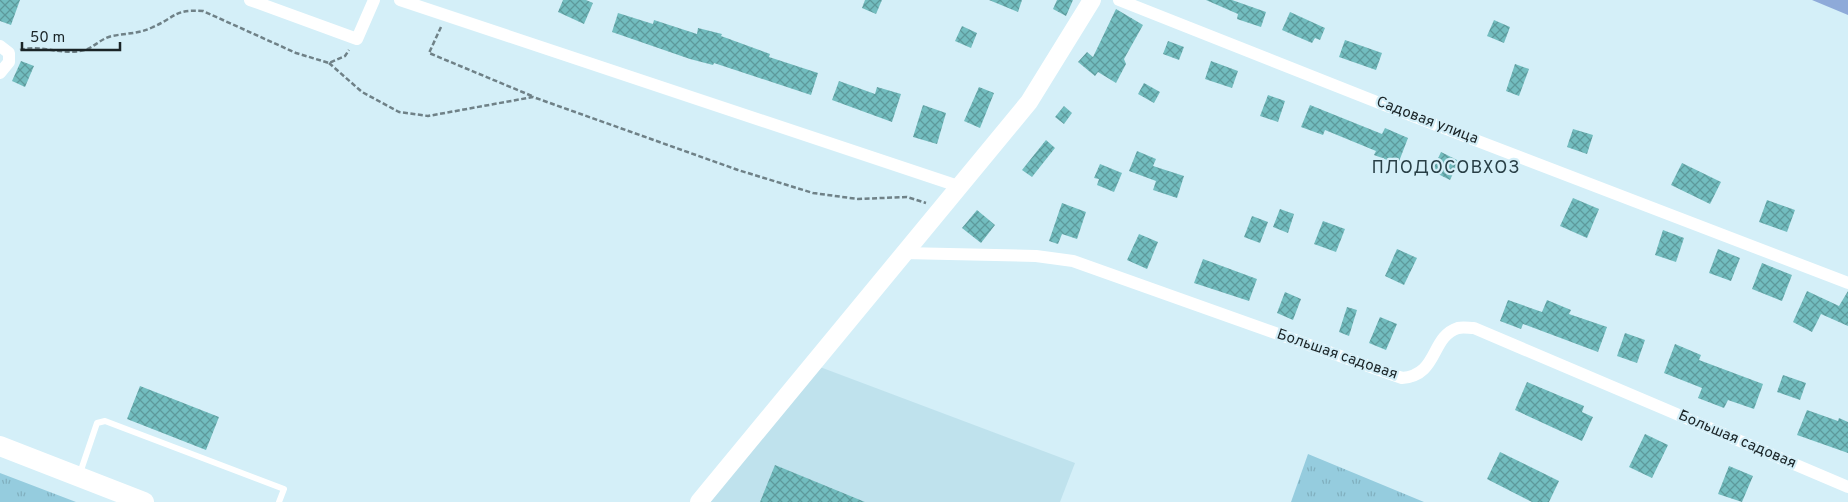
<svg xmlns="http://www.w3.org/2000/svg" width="1848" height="502" viewBox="0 0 1848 502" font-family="Overpass,sans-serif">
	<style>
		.built { fill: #bfe2ed }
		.grass { fill: url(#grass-tufts) }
		.water { fill: #8eaad9 }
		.building { fill: url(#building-cross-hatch) }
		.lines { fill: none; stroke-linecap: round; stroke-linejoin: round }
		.path { stroke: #6f8187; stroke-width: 2.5; stroke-dasharray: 5 2.5; stroke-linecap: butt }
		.lane { stroke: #fff; stroke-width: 6 }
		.street { stroke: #fff; stroke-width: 12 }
		.secondary { stroke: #fff; stroke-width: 18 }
		.primary { stroke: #fff; stroke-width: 20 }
		.labels { text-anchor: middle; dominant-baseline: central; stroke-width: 4.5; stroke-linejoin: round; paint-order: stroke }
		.street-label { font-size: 15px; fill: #1a2427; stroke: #d4eff8 }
		.quarter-label { font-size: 18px; letter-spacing: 1px; fill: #283f46; stroke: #d4eff8 }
	</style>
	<defs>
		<pattern id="grass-tufts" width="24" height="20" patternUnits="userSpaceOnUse" patternTransform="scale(1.25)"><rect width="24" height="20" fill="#95ccde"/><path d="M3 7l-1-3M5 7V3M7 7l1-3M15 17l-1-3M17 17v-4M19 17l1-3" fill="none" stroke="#80afbe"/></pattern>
		<pattern id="building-cross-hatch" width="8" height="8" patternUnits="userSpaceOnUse" patternTransform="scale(1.25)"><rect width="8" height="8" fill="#72bdbf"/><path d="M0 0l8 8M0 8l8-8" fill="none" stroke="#5d999b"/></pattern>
	</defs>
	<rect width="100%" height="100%" fill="#d4eff8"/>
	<path class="built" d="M 812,364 L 1075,463 L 1060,502 L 710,502 Z"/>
	<path class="grass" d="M 1308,454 L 1424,502 L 1291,502 Z
		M 0,473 L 76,502 L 0,502 Z"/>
	<path class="water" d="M 1812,0 L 1848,0 L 1848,15 Z"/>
	<path class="building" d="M 0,0 L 20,0 L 11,25 L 0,21 Z
		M 563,0 L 586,0 L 593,3 L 584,24 L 558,12 Z
		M 865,0 L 882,0 L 876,14 L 862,8 Z
		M 989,0 L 1022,0 L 1018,12 Z
		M 1057,0 L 1073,0 L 1066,16 L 1053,9 Z
		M 1206,0 L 1232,0 L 1266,12 L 1261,27 L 1237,19 L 1238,14 Z
		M 1116,9 L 1143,25 L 1124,59 L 1126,64 L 1116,83 L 1098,72 L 1095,76 L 1078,62 L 1087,52 L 1093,57 Z
		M 1290,12 L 1325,28 L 1320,40 L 1315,38 L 1312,43 L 1282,30 Z
		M 618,13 L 653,24 L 654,20 L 697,34 L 698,28 L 722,34 L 721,36 L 770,54 L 769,57 L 818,73 L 811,95 L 714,63 L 713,65 L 690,59 L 612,32 Z
		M 1494,20 L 1510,27 L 1504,43 L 1487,36 Z
		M 962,26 L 977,33 L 971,48 L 955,41 Z
		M 1345,40 L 1382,53 L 1376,70 L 1339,57 Z
		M 1168,41 L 1184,47 L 1179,60 L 1163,54 Z
		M 21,61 L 34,66 L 25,87 L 12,81 Z
		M 1211,61 L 1238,71 L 1232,88 L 1205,79 Z
		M 1515,64 L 1529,69 L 1519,96 L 1506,91 Z
		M 839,81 L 875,94 L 877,87 L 901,94 L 892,122 L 832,100 Z
		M 1144,83 L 1160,92 L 1154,103 L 1138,94 Z
		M 979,87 L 994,93 L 980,128 L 964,121 Z
		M 1268,95 L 1285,101 L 1278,122 L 1260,116 Z
		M 923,105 L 946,113 L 937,144 L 913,137 Z
		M 1310,105 L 1382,134 L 1385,128 L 1408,138 L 1398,164 L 1374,155 L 1376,151 L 1325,130 L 1323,135 L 1301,127 Z
		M 1064,106 L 1072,113 L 1064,124 L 1055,117 Z
		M 1573,129 L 1593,135 L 1587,154 L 1567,147 Z
		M 1046,140 L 1055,148 L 1032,177 L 1022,170 Z
		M 1137,151 L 1156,159 L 1153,166 L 1184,176 L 1177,198 L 1153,190 L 1156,181 L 1129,171 Z
		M 1441,152 L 1459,161 L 1450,180 L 1432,171 Z
		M 1682,163 L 1721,182 L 1710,204 L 1671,185 Z
		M 1100,164 L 1122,173 L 1114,192 L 1097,185 L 1099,179 L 1094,178 Z
		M 1573,198 L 1599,209 L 1587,238 L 1560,226 Z
		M 1767,200 L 1795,210 L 1787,232 L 1759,222 Z
		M 1062,203 L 1086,212 L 1077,239 L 1062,234 L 1058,244 L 1049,241 Z
		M 1280,209 L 1294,214 L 1288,233 L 1273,227 Z
		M 977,210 L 995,225 L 981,243 L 962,228 Z
		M 1252,216 L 1268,222 L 1260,243 L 1244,237 Z
		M 1323,221 L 1345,229 L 1336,252 L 1314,244 Z
		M 1663,230 L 1684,238 L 1676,262 L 1655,255 Z
		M 1139,234 L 1158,242 L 1147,269 L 1127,260 Z
		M 1397,249 L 1417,258 L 1404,285 L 1385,276 Z
		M 1718,249 L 1740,258 L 1731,281 L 1709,273 Z
		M 1203,259 L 1257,279 L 1249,301 L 1194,283 Z
		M 1762,263 L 1792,275 L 1782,301 L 1752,289 Z
		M 1807,291 L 1839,306 L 1848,291 L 1848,326 L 1821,314 L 1812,332 L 1793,322 Z
		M 1285,292 L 1301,299 L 1293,320 L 1277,313 Z
		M 1508,300 L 1542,312 L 1547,300 L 1571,310 L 1569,314 L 1607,327 L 1598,352 L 1523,324 L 1521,329 L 1500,321 Z
		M 1347,307 L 1357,310 L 1349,336 L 1339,332 Z
		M 1380,317 L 1397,324 L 1386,350 L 1369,343 Z
		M 1625,333 L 1645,340 L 1637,363 L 1617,356 Z
		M 1675,344 L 1701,355 L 1699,360 L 1763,384 L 1754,409 L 1728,400 L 1724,408 L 1698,398 L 1702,388 L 1664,373 Z
		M 1783,375 L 1806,383 L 1800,400 L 1777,392 Z
		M 1527,382 L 1584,406 L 1582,412 L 1593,417 L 1582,441 L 1515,410 Z
		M 140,386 L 219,417 L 206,450 L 127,419 Z
		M 1807,410 L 1838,421 L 1839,418 L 1848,422 L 1848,453 L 1797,435 Z
		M 1645,434 L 1668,445 L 1652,478 L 1629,467 Z
		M 1500,452 L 1559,481 L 1549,502 L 1532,502 L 1487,479 Z
		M 775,465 L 865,502 L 760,502 Z
		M 1729,466 L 1753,476 L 1742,502 L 1718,494 Z"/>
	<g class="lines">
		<path class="path" d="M 441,27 L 429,53 L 532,96
			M 20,50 C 40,44 63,56 85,50 C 94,47 102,38 112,36 C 127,33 139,34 153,27 C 176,17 174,9 203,11 L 296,53 L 329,63 L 345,56 L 349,50
			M 329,63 L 362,92 L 399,112 L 428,116 L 533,97 L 738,170 L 813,193 L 858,199 L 907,197 L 926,203"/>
		<path class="lane" d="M 80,473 L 97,423 L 105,421 L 284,489 L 279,502"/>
		<path class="street" d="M 250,0 L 357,39 L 374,0
			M 400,0 L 958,186
			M 1119,0 L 1397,110 L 1848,283
			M 0,46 L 9,53 L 9,62 L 0,73
			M 903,253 L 1036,256 L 1073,261 L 1402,378 C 1439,375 1430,337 1458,328 C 1463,327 1469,328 1474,328 L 1848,487"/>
		<path class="secondary" d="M 699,502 L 1029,102 L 1092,0"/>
		<path class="primary" d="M 0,446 L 144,502"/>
	</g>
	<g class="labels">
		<g class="street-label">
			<text transform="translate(1427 121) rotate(21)">Садовая улица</text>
			<text transform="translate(1337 355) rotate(19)">Большая садовая</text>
			<text transform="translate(1737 440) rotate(23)">Большая садовая</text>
		</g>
		<g class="quarter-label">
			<text x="1446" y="168">ПЛОДОСОВХОЗ</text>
		</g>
	</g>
	<path d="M22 42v8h98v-8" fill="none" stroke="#1a2427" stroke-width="2.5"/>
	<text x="30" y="42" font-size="15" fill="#1a2427" stroke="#d4eff8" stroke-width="4" paint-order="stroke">50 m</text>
</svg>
